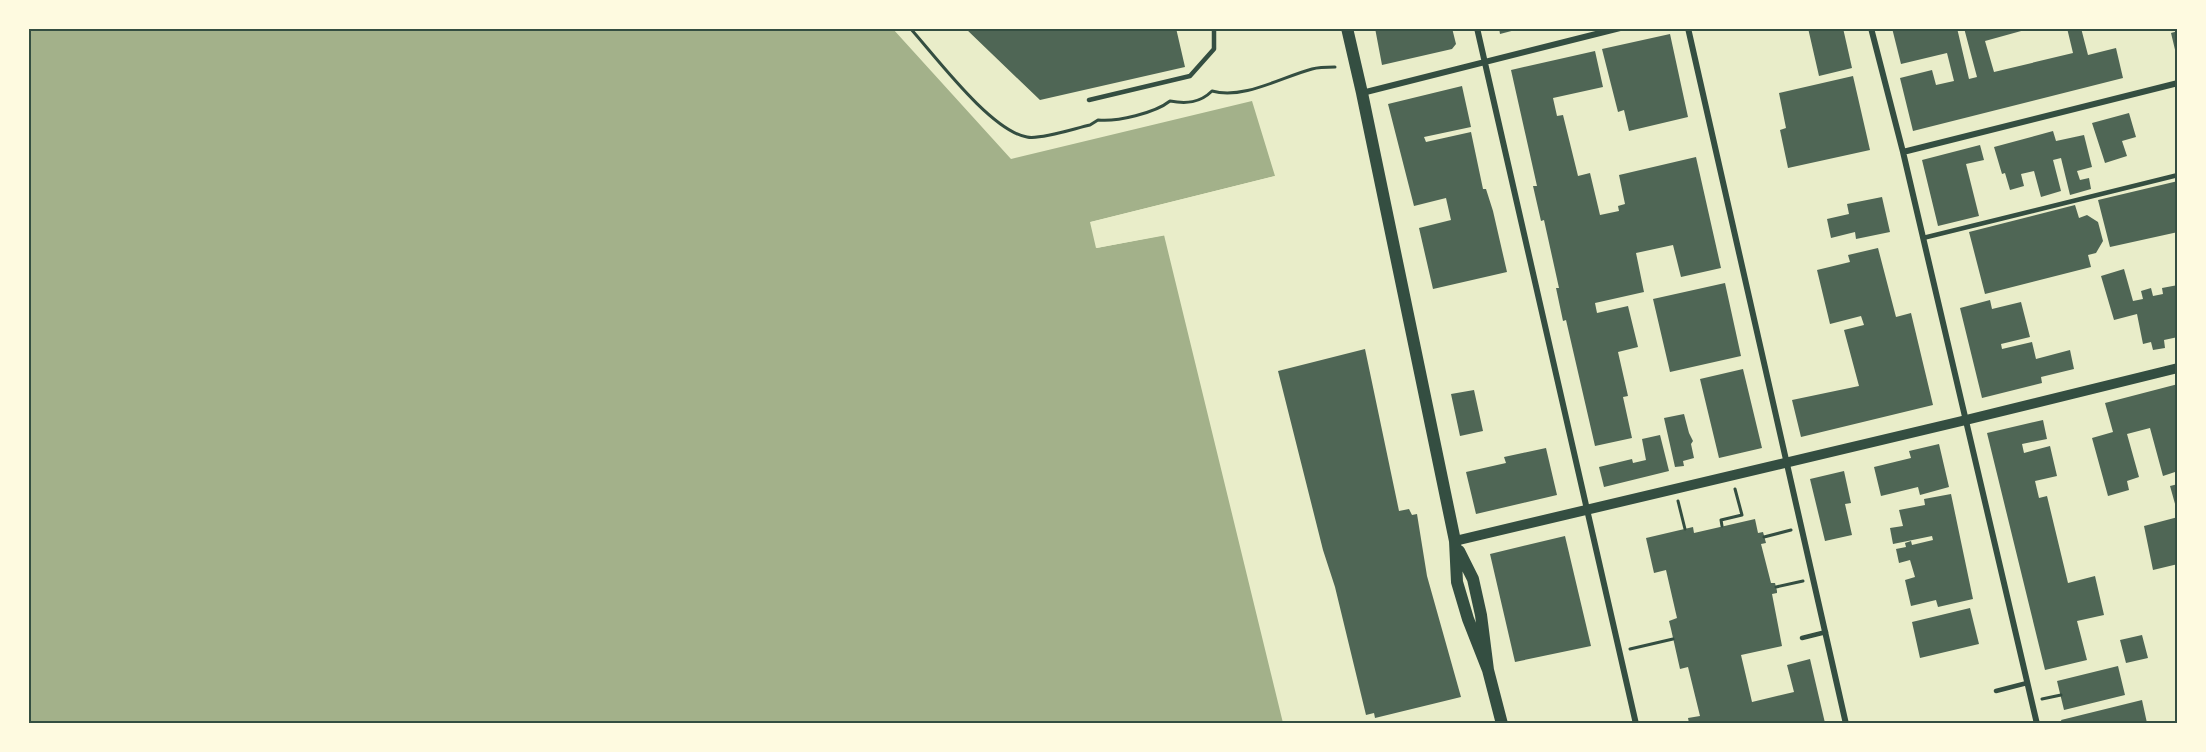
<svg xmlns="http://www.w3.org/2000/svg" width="2206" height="752" viewBox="0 0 2206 752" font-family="Poppins,sans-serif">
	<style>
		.water { fill: #a3b18a }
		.pier { fill: #e9edc9 }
		.building { fill: #4f6655 }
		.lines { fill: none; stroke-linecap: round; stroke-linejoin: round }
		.path { stroke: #344e41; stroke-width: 3 }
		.service { stroke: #344e41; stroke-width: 4.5 }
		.minor { stroke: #344e41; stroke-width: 6 }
		.tertiary { stroke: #344e41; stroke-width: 10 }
		.secondary { stroke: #344e41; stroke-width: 12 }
		.neatline { fill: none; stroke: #344e41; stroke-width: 2 }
	</style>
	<rect width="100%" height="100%" fill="#e9edc9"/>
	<path class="water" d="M 28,29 L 893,29 L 1011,159 L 1252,101 L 1275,176 L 1091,222 L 1097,248 L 1164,235 L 1283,723 L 29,723 Z"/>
	<path class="pier" d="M 1275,176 L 1275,180 L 1094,225 L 1099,244 L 1163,232 L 1167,235 L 1096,248 L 1090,222 Z"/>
	<path class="building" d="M 965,28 L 1176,28 L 1185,67 L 1040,100 Z
		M 1375,28 L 1452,28 L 1456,44 L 1452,49 L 1382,65 Z
		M 1499,28 L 1519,28 L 1519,29 L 1500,34 Z
		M 1808,28 L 1843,28 L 1852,68 L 1819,76 Z
		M 1892,28 L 1957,28 L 1969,79 L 1977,77 L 1964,28 L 2032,28 L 1985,41 L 1994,72 L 2073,53 L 2067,28 L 2081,28 L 2088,55 L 2116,48 L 2123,78 L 1913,131 L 1900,78 L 1932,70 L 1936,85 L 1954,81 L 1947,53 L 1901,64 Z
		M 2178,31 L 2178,57 L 2177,58 L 2171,33 Z
		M 1670,34 L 1688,117 L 1629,131 L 1624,110 L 1618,112 L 1602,49 Z
		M 1595,51 L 1603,87 L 1553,98 L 1557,116 L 1563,115 L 1578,176 L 1590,173 L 1600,215 L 1619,211 L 1618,206 L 1625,204 L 1619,175 L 1696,157 L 1721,268 L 1681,277 L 1673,245 L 1636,253 L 1644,292 L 1595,303 L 1597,313 L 1628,306 L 1638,347 L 1618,352 L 1628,396 L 1623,397 L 1632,438 L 1595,446 L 1566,320 L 1563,321 L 1556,288 L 1559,288 L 1544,220 L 1541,221 L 1533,186 L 1537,186 L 1511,70 Z
		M 1853,76 L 1870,150 L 1788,168 L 1780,130 L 1786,128 L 1779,93 Z
		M 1462,86 L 1471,127 L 1424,137 L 1426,142 L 1471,132 L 1483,189 L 1486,189 L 1493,211 L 1507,272 L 1433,289 L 1419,228 L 1451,220 L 1446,198 L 1414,206 L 1388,104 Z
		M 2129,113 L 2136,137 L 2122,141 L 2127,156 L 2105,163 L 2092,123 Z
		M 2053,131 L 2056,141 L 2084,135 L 2092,167 L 2077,171 L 2080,180 L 2089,178 L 2091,189 L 2070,195 L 2061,158 L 2053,160 L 2061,191 L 2041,197 L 2034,171 L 2021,174 L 2024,186 L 2010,190 L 2005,173 L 2002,174 L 1994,147 Z
		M 1980,145 L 1984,160 L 1966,164 L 1979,216 L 1938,226 L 1922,160 Z
		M 2178,181 L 2178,232 L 2110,247 L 2098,200 Z
		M 1882,197 L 1890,232 L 1856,239 L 1855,232 L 1831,238 L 1827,219 L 1849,214 L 1847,204 Z
		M 2075,205 L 2079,218 L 2087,215 L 2098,222 L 2103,241 L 2096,253 L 2088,255 L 2091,267 L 1985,294 L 1969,232 Z
		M 1878,248 L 1896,317 L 1911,313 L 1933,405 L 1801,437 L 1792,400 L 1859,386 L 1844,330 L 1864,325 L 1861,316 L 1830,324 L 1817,270 L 1850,262 L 1848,255 Z
		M 2124,269 L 2133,301 L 2143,299 L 2141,291 L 2151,288 L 2153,296 L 2163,294 L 2162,288 L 2178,285 L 2178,337 L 2164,340 L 2165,348 L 2153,350 L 2151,342 L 2143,344 L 2137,314 L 2114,320 L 2101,276 Z
		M 1725,283 L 1741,356 L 1670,372 L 1653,299 Z
		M 1990,300 L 1992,309 L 2021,302 L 2030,337 L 2001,344 L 2002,349 L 2032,342 L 2036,359 L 2070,350 L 2074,369 L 2041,377 L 2042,383 L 1982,398 L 1960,308 Z
		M 1365,349 L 1399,511 L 1409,509 L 1412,515 L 1417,514 L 1427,576 L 1461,697 L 1375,718 L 1374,713 L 1366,715 L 1335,587 L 1323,550 L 1278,371 Z
		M 1743,369 L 1762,448 L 1719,458 L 1700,379 Z
		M 2178,384 L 2178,471 L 2163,476 L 2150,428 L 2127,434 L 2139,477 L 2127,481 L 2129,490 L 2108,496 L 2092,438 L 2113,432 L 2105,403 Z
		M 1474,390 L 1483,431 L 1460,436 L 1451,394 Z
		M 1684,414 L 1689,433 L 1693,441 L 1691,444 L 1694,458 L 1683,461 L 1684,466 L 1675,467 L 1664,418 Z
		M 2043,420 L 2047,439 L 2022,444 L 2024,453 L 2050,446 L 2057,476 L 2035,481 L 2039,498 L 2047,496 L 2068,583 L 2095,576 L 2104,615 L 2077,621 L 2087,660 L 2045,670 L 1987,433 Z
		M 1660,435 L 1669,471 L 1604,487 L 1599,467 L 1632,459 L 1633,463 L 1646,460 L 1642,439 Z
		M 1939,444 L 1949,487 L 1920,495 L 1918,487 L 1881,496 L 1874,467 L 1911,458 L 1909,451 Z
		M 1546,448 L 1557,495 L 1476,514 L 1466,472 L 1506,463 L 1504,457 Z
		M 1844,471 L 1851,503 L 1845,504 L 1852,535 L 1825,541 L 1810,479 Z
		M 2178,484 L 2178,511 L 2177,511 L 2170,486 Z
		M 1951,494 L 1973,599 L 1938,607 L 1936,600 L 1911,606 L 1905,580 L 1915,577 L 1910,560 L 1899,563 L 1896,549 L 1906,547 L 1905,543 L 1911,541 L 1912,545 L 1933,540 L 1932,536 L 1893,544 L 1890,528 L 1903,526 L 1899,510 L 1925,505 L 1924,499 Z
		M 2178,517 L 2178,564 L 2153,570 L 2144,526 Z
		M 1755,519 L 1758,533 L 1763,532 L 1766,543 L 1761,544 L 1771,583 L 1775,583 L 1777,591 L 1777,593 L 1772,594 L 1782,646 L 1741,655 L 1752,702 L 1794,692 L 1787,665 L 1810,659 L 1825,723 L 1689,723 L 1688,718 L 1700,716 L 1688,667 L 1680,669 L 1671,629 L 1669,621 L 1677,618 L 1666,570 L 1654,573 L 1646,538 L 1693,527 L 1694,533 Z
		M 1565,536 L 1591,646 L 1515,662 L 1490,554 Z
		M 1970,608 L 1979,644 L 1920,658 L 1912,622 Z
		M 2142,635 L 2148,658 L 2126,663 L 2120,640 Z
		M 2118,666 L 2125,695 L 2064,710 L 2057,681 Z
		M 2142,700 L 2147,723 L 2062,723 L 2061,720 Z"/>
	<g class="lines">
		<path class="path" d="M 910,28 C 936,57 991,131 1027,137 C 1040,140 1076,128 1090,125 L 1098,120 C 1117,122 1155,113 1170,101 C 1186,104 1200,103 1212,91 C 1243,100 1282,77 1312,69 C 1319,67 1327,67 1335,67
			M 1678,501 L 1685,529
			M 1722,526 L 1721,520 L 1742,515 L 1735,489
			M 1764,537 L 1791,530
			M 1776,587 L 1803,581
			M 1630,649 L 1673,639
			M 2042,699 L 2061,695"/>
		<path class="service" d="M 1089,100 L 1190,76 L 1214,49 L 1214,28
			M 1923,238 L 2178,175
			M 1802,638 L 1826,632
			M 1996,691 L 2027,683"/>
		<path class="minor" d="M 1477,28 L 1636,724
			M 1688,28 L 1846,724
			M 1871,28 L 1903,152 L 2037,724
			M 1362,93 L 1620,28
			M 1903,152 L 2178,83"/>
		<path class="tertiary" d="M 1455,541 L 1966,420 L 2178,368"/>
		<path class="secondary" d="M 1347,28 L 1362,93 L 1455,541 L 1457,582 L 1468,619 L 1488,670
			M 1459,551 L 1473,579 L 1481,615 L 1488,670 L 1502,724"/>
	</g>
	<rect width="2206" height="752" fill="none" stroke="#fefae0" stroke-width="60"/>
	<rect x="30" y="30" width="2146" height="692" class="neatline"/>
</svg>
